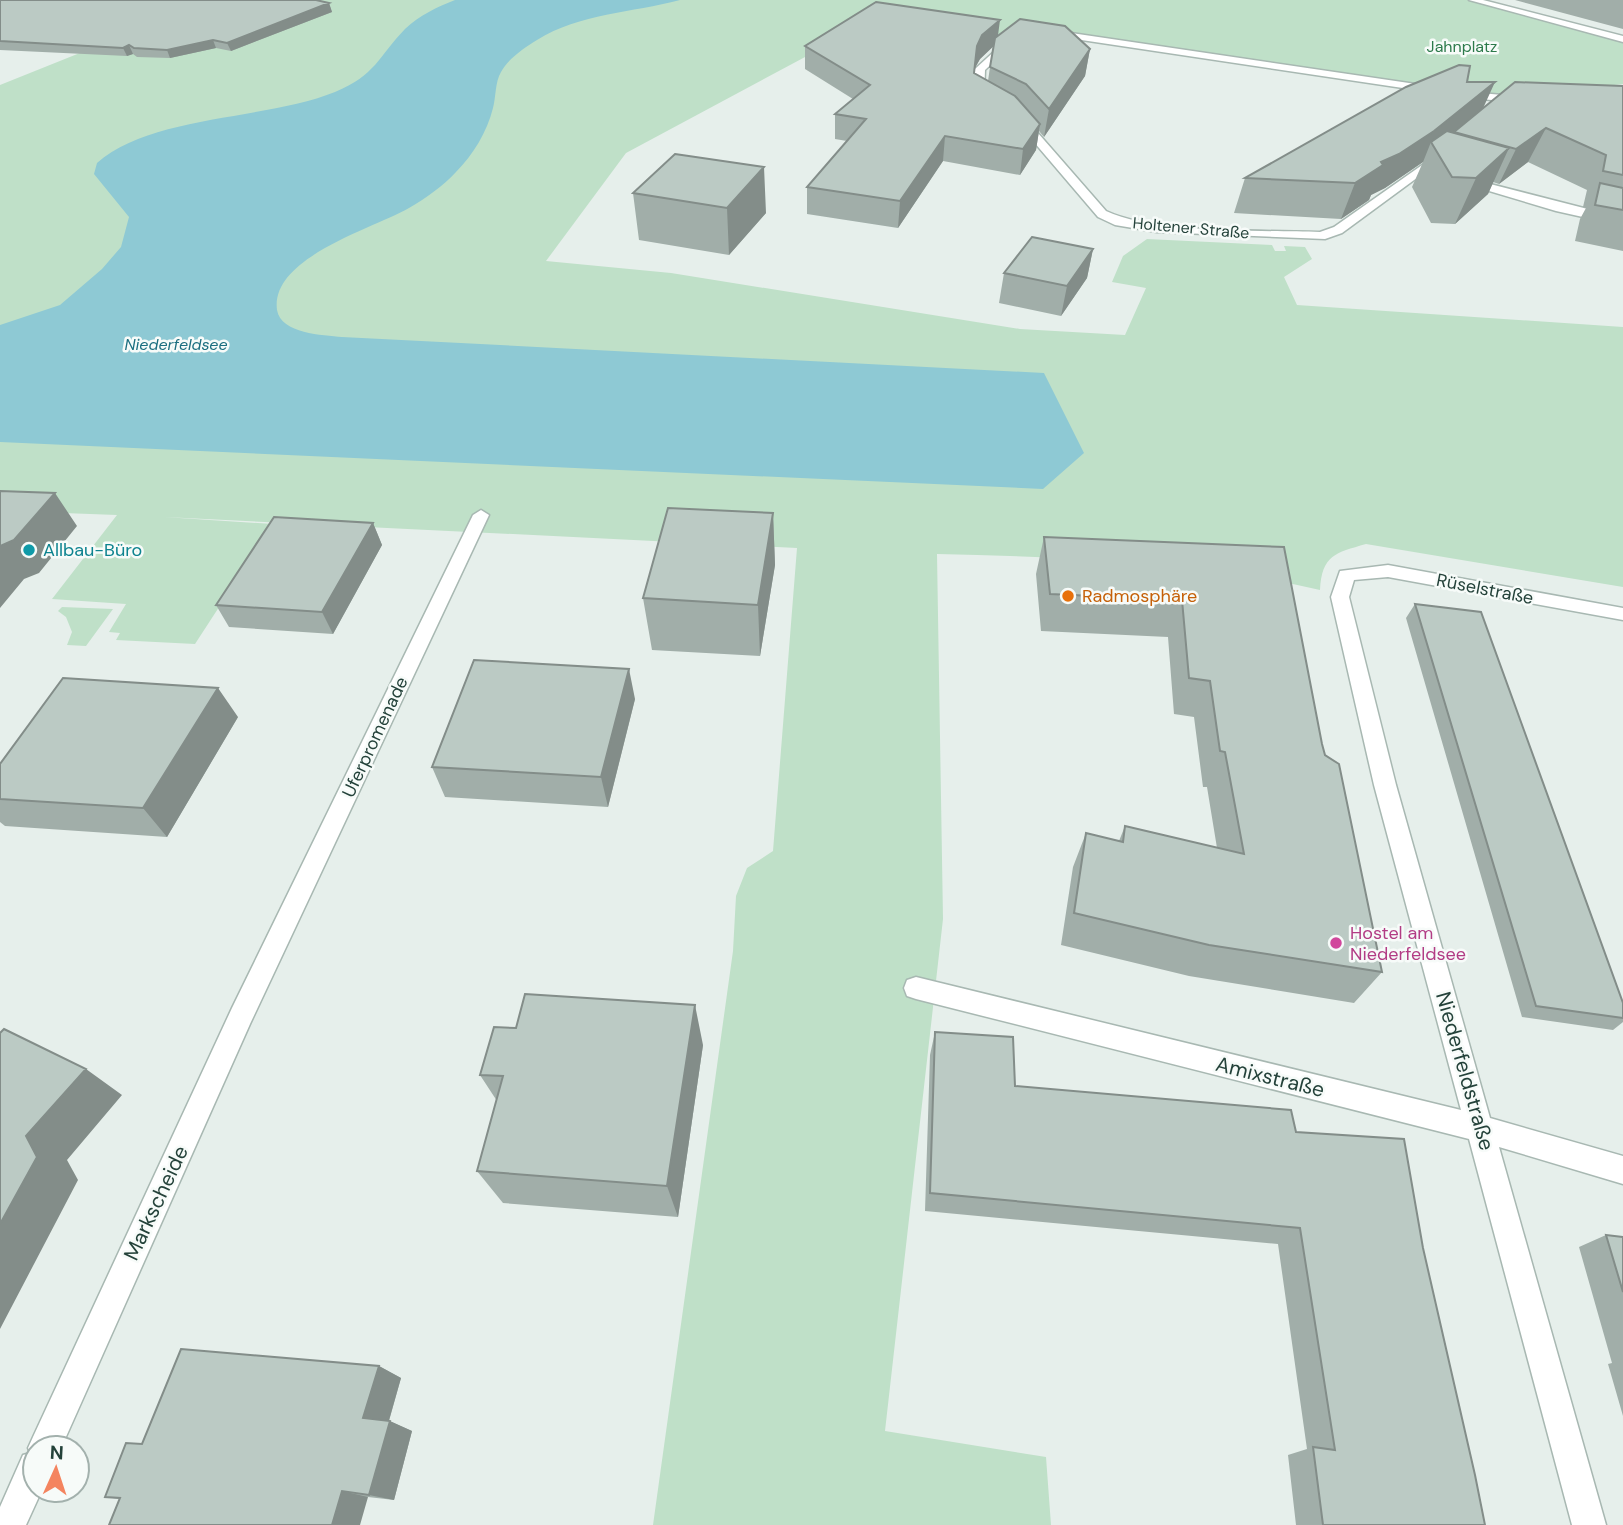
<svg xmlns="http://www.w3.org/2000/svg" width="1623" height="1525" viewBox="0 0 1623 1525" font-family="'DM Sans',sans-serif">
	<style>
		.green { fill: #bfe0c8 }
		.water { fill: #8ec9d4 }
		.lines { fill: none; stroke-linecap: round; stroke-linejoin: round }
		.minor-casing { stroke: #a8b8b2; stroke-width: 3 }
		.minor { fill: #fff; fill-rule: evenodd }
		.wall { fill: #a1aea9; fill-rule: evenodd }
		.shaded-wall { fill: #838d89 }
		.building { fill: #bbcac4; stroke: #838d89; stroke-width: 2 }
		.culture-dot { fill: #0f9aa8; stroke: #f7fbf9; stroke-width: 2.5 }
		.food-dot { fill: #e8710a; stroke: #f7fbf9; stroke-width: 2.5 }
		.hotel-dot { fill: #d1479c; stroke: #f7fbf9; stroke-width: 2.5 }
		.labels { text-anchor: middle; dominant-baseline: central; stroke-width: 5; stroke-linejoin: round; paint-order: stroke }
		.far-park-label { font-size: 16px; fill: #2d7a4b; stroke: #f7fbf9 }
		.far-street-label { font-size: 16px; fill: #24423a; stroke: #f7fbf9 }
		.far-water-label { font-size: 16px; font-style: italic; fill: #1c6f80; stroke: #f7fbf9 }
		.culture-label { font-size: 18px; fill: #0d838f; stroke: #f7fbf9; text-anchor: start }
		.street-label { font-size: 18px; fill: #24423a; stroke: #f7fbf9 }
		.food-label { font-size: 18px; fill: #c56008; stroke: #f7fbf9; text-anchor: start }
		.hotel-label { font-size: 18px; fill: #b23c85; stroke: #f7fbf9; text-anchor: start }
		.near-street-label { font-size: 21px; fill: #24423a; stroke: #f7fbf9 }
	</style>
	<rect width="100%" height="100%" fill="#e6efeb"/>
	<path class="green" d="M 212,0 L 1468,0 L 1623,40 L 1623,84 L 1501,98 L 1054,32 L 1010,39 L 835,41 L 626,153 L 546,261 L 671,273 L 1020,329 L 1125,335 L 1146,288 L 1112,282 L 1123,256 L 1147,239 L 1272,245 L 1275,251 L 1286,251 L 1284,246 L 1305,247 L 1312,259 L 1284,277 L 1297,305 L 1623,327 L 1623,587 L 1366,544 C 1335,553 1322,555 1320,590 C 1196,561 1064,557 937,554 L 943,919 L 885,1431 L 1046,1457 L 1051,1525 L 653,1525 L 733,951 L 736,896 L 747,868 L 773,851 L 797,548 L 164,517 L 273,524 L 195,644 L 116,640 L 120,633 L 109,632 L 126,604 L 52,599 L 117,515 L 9,511 L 0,499 L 0,85 Z
		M 62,607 L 113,609 L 86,646 L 67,645 L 72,632 L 66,617 L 58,611 Z"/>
	<path class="water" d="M 455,0 L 680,0 C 632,13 580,13 537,40 C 524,48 508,59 501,72 C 495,82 496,97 493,108 C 487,132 473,155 456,172 C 443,186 426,198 409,208 C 375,228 270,257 277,310 C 281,334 323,335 342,337 L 1044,373 L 1084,453 L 1043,489 L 0,442 L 0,325 L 60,305 L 102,269 L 121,247 L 129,217 L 94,174 L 97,163 C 151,115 266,120 335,92 C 376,75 378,57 405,29 C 420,15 437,7 455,0 Z"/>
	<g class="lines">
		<defs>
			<path id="minor" d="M 1469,0 L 1483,0 L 1623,36 L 1623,42 Z
				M 1051,30 L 1470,92 L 1524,97 L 1529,100 L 1524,103 L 1470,98 L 1048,35 Z
				M 1010,37 L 1018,39 L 985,70 L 984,96 L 991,100 L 986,103 L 975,99 L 975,69 Z
				M 1016,117 L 1024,117 L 1106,211 C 1154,234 1263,230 1320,232 L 1334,227 L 1435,156 L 1444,158 L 1342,233 L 1325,239 L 1157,232 L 1115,225 L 1098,217 L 1016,121 Z
				M 1463,177 L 1623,218 L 1623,226 L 1556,211 L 1459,182 L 1459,178 Z
				M 481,510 L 489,515 L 250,1024 L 61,1448 L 35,1448 L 35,1490 L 42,1490 L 26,1525 L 0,1525 L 0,1507 L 23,1455 L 30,1453 L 28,1448 L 33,1437 L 232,1008 L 473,515 Z
				M 1388,565 L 1623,608 L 1623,620 L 1388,577 L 1354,580 L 1349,597 L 1396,785 L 1490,1118 L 1623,1156 L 1623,1184 L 1499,1147 L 1606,1525 L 1572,1525 L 1469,1139 L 916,999 L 907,996 L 904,988 L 907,980 L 916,977 L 1461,1110 L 1374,785 L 1331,597 L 1340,571 Z"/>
		</defs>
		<use href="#minor" class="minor-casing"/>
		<use href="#minor" class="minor"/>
	</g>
	<path class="wall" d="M 0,0 L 329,3 L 332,12 L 231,51 L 216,48 L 170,58 L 137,57 L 133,54 L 127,56 L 0,50 Z
		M 1515,0 L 1623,0 L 1623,29 Z
		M 998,36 L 1090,49 L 1085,76 L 1044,137 L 1039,131 L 1036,150 L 1020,175 L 943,161 L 898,228 L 807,214 L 807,187 L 847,141 L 835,139 L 835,114 L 853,99 L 805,69 L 805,46 ZM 994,45 L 990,67 L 988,81 L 974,73 L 974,69 L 980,59 Z
		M 1467,82 L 1484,108 L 1623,86 L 1623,251 L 1575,241 L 1580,219 L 1586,208 L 1583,207 L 1587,190 L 1528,162 L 1499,184 L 1493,182 L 1488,194 L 1455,224 L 1431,223 L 1412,187 L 1423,162 L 1385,188 L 1371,195 L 1369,200 L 1341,219 L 1234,213 L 1245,178 Z
		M 633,193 L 766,213 L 729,255 L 639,240 Z
		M 1093,249 L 1087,278 L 1061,316 L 999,303 L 1004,273 Z
		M 773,513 L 775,565 L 760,656 L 652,650 L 643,598 Z
		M 373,523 L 382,545 L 333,634 L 229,627 L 216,605 Z
		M 1044,537 L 1284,547 L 1322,744 L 1382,972 L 1354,1003 L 1189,976 L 1061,945 L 1073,867 L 1086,833 L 1119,841 L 1125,826 L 1217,848 L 1207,787 L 1203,787 L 1194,717 L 1174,714 L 1168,637 L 1041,631 L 1036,574 Z
		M 1415,604 L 1623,1003 L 1623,1022 L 1613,1030 L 1522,1017 L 1406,618 Z
		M 635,699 L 608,807 L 445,797 L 432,767 Z
		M 238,717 L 167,837 L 5,826 L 0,822 L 0,764 Z
		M 935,1032 L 1015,1086 L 1296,1132 L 1423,1248 L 1485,1525 L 1296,1525 L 1288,1455 L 1307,1449 L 1278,1244 L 925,1211 L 930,1055 Z
		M 703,1045 L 678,1217 L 503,1203 L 477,1171 L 497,1101 L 480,1075 Z
		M 1606,1235 L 1623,1237 L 1623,1416 L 1608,1364 L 1612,1363 L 1579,1247 Z
		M 379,1366 L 401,1378 L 389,1421 L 412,1431 L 394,1500 L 368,1497 L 120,1499 L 105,1497 L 142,1444 Z"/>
	<path class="shaded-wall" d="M 329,3 L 332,12 L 231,51 L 227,43 Z
		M 1000,20 L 997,43 L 980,59 L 974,70 L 977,46 L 982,35 Z
		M 213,40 L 216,48 L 170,58 L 167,50 Z
		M 129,45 L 133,54 L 127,56 L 123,48 Z
		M 1090,49 L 1085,76 L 1044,137 L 1049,109 Z
		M 1495,82 L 1480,115 L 1451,139 L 1431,142 L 1423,162 L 1385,188 L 1371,195 L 1369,200 L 1341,219 L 1355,183 L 1381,162 Z
		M 1040,124 L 1036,150 L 1020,175 L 1023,149 Z
		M 1546,128 L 1528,162 L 1499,184 L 1516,149 Z
		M 945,136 L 943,161 L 898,228 L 900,201 Z
		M 1509,148 L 1488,194 L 1455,224 L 1476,178 Z
		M 764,167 L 766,213 L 729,255 L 727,208 Z
		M 1093,249 L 1087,278 L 1061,316 L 1067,286 Z
		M 55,493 L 77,526 L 39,573 L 24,579 L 0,608 L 0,546 Z
		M 773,513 L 775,565 L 760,656 L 758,605 Z
		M 373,523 L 382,545 L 333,634 L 322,612 Z
		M 629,669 L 635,699 L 608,807 L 601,777 Z
		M 218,688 L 238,717 L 167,837 L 143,808 Z
		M 695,1005 L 703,1045 L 678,1217 L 667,1186 Z
		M 86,1069 L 122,1095 L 67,1160 L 78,1180 L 0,1329 L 0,1224 L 26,1136 Z
		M 379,1366 L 401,1378 L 387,1427 L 363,1418 Z
		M 390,1421 L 412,1431 L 394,1500 L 369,1495 Z
		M 342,1491 L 368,1497 L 360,1525 L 332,1525 Z"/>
	<path class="building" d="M 0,0 L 316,0 L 329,3 L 227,43 L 213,40 L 167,50 L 134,48 L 129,45 L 123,48 L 0,41 Z
		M 876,2 L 1000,20 L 982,35 L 977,46 L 974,73 L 1015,96 L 1040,124 L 1023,149 L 945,136 L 900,201 L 807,187 L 866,119 L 835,114 L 870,85 L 805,46 Z
		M 1020,19 L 1065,26 L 1090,49 L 1049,109 L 1026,84 L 990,67 L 995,38 Z
		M 1459,65 L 1470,66 L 1467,82 L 1495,82 L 1434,131 L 1399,154 L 1381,162 L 1383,165 L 1355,183 L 1245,178 L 1406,87 Z
		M 1515,82 L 1623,86 L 1623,175 L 1603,171 L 1606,155 L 1546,128 L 1516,149 L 1454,132 Z
		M 1447,131 L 1509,148 L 1476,178 L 1452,177 L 1431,142 Z
		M 675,154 L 764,167 L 727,208 L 633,193 Z
		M 1600,183 L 1623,188 L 1623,210 L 1595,205 Z
		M 1032,237 L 1093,249 L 1067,286 L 1004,273 Z
		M 0,491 L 55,493 L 14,540 L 0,546 Z
		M 668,508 L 773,513 L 758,605 L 643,598 Z
		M 274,517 L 373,523 L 322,612 L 216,605 Z
		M 1044,537 L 1284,547 L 1322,744 L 1325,755 L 1339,764 L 1382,972 L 1209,945 L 1074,913 L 1086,833 L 1123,842 L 1125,826 L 1244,854 L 1225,752 L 1220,751 L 1210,681 L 1189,678 L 1182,600 L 1050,594 Z
		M 1415,604 L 1481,612 L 1623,1003 L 1623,1018 L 1536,1006 Z
		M 474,660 L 629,669 L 601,777 L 432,767 Z
		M 63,678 L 218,688 L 143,808 L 0,799 L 0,764 Z
		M 525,994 L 695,1005 L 667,1186 L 477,1171 L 503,1076 L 480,1075 L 494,1027 L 516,1028 Z
		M 4,1029 L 86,1069 L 26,1136 L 37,1157 L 0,1224 L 0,1033 Z
		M 935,1032 L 1013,1037 L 1015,1086 L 1291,1110 L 1296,1132 L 1404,1139 L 1423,1248 L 1475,1475 L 1485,1525 L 1323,1525 L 1313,1447 L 1335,1450 L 1300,1228 L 930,1193 Z
		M 1606,1235 L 1623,1237 L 1623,1292 Z
		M 181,1349 L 379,1366 L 363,1418 L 390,1421 L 369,1495 L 342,1491 L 332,1525 L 109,1525 L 120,1498 L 105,1497 L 126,1443 L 142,1444 Z"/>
	<circle class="culture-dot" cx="29" cy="550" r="7"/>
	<circle class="food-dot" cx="1068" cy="596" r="7"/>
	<circle class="hotel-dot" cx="1336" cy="943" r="7"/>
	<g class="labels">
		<g class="far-park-label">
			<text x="1462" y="46">Jahnplatz</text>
		</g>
		<g class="far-street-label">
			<text transform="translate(1191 228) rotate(5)">Holtener Straße</text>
		</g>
		<g class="far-water-label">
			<text x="176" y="344">Niederfeldsee</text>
		</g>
		<g class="culture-label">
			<text x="43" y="550">Allbau-Büro</text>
		</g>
		<g class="street-label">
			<text transform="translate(1485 589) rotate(11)">Rüselstraße</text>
			<text transform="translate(375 737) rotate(-65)">Uferpromenade</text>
		</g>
		<g class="food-label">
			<text x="1082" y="596">Radmosphäre</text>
		</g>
		<g class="hotel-label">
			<text x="1350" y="933">Hostel am<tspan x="1350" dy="21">Niederfeldsee</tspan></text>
		</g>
		<g class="near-street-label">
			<text transform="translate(1465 1071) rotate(74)">Niederfeldstraße</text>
			<text transform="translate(1270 1077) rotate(14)">Amixstraße</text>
			<text transform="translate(156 1203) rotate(-65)">Markscheide</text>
		</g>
	</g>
	<g transform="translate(56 1469) rotate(3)"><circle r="33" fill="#f7fbf9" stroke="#a3b1ad" stroke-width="2"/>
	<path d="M0-5L12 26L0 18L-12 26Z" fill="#f4845f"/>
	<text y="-10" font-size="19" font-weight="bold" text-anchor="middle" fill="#24423a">N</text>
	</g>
</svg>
